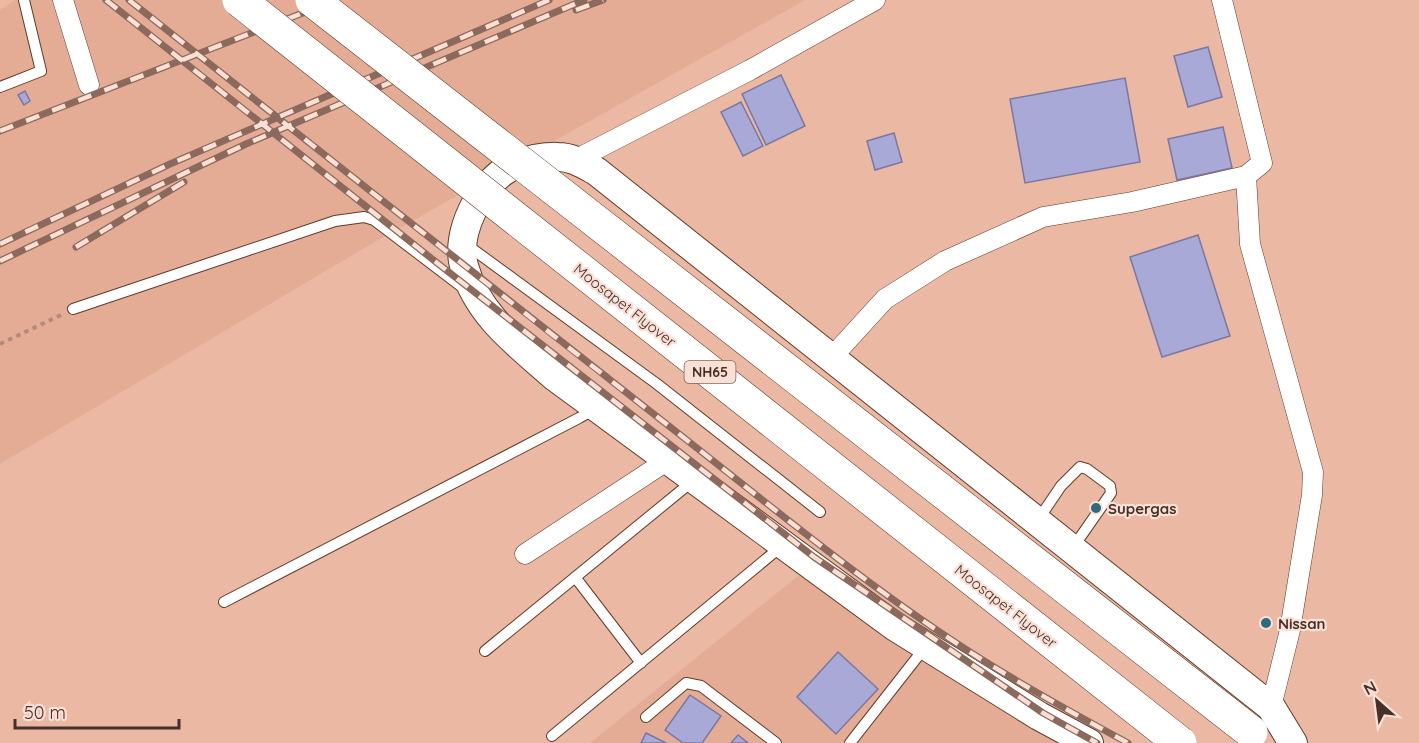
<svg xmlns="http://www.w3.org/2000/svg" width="1419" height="743" viewBox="0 0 1419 743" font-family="Quicksand,sans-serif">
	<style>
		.built { fill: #e4ac94 }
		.building { fill: #a8a9d6; stroke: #7878a3; stroke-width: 1.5 }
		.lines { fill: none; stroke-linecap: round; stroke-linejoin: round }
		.lane-casing { stroke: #643a28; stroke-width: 12 }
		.street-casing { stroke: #643a28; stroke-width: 21 }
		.secondary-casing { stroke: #643a28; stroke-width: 30 }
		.path { stroke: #b48b7a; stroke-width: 4; stroke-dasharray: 4.5 4.5; stroke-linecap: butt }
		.lane { stroke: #fff; stroke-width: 10 }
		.street { stroke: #fff; stroke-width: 20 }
		.secondary { stroke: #fff; stroke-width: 28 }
		.rail-casing { stroke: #8b6a5d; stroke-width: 7 }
		.rail { stroke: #fadfd4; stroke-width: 4.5; stroke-dasharray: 14; stroke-linecap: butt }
		.highway-bridge-casing { stroke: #643a28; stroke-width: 34; stroke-linecap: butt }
		.highway-bridge { stroke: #fff; stroke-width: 33 }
		.poi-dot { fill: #2c6a80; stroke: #fadfd4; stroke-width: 2 }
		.labels { text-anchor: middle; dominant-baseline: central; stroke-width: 4.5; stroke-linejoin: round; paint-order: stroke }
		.shield { fill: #fadfd4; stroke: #7b655c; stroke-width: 1.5 }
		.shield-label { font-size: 14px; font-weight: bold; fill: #453129 }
		.street-label { font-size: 15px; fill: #453129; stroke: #fadfd4 }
		.poi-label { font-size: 15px; font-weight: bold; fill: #453129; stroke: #fadfd4; text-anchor: start }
	</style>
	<rect width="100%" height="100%" fill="#ebb8a3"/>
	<path class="built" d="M 15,0 L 805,0 L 366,247 L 0,464 L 0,10 Z
		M 823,556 L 1088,743 L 590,743 Z"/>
	<path class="building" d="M 1208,47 L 1222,97 L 1188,107 L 1174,56 Z
		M 781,75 L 805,126 L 766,145 L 742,94 Z
		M 1125,78 L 1140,162 L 1025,183 L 1010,99 Z
		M 25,91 L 30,101 L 24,105 L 18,95 Z
		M 741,102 L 763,146 L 743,156 L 721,112 Z
		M 1223,127 L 1232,168 L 1177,180 L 1168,139 Z
		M 894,133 L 902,162 L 875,170 L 867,141 Z
		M 1198,235 L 1230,336 L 1162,357 L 1130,257 Z
		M 838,652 L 878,689 L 836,734 L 797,697 Z
		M 690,695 L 721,716 L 702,743 L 683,743 L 665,730 Z
		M 646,733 L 666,743 L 641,743 Z
		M 738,735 L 748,743 L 731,743 Z"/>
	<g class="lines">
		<defs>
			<path id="lane" d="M 0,87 L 41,71 L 24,0
				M 467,245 L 657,384 L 820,512
				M 73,309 L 335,221 L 364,217 L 374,220 L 466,290
				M 1038,520 L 1061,486 L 1080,467 L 1087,469 L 1110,486 L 1111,493 L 1072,549
				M 575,577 L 641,663
				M 224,602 L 579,418 L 595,409
				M 485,651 L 694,480
				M 646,717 L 686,683 L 701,686 L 776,743
				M 552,736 L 783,545
				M 850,743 L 926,646"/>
			<path id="street" d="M 63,0 L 89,85
				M 575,160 L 750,70 L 875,0
				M 1246,176 L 1250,244 L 1313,472 L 1312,495 L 1290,630 L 1271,707
				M 832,357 L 885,299 L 945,261 L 1043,217 L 1132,202 L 1246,176 L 1262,163 L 1222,0
				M 525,554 L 668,460"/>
			<path id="secondary" d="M 1089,743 L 1039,716 L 894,626 L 555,377 C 519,345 477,315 464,266 C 455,233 480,184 509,168 C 524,161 541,156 558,157 C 572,157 583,164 596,171 L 1271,707 L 1293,743"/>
		</defs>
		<use href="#lane" class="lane-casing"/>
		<use href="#street" class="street-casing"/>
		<use href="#secondary" class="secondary-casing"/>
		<path class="path" d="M 0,344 L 61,315"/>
		<use href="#lane" class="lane"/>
		<use href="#street" class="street"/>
		<use href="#secondary" class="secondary"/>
		<defs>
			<path id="rail" d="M 106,0 L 441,266 L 814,557 L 1043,713 L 1097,743
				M 129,0 C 306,140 482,280 660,419 C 765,501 868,588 981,659 C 1029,689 1078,716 1128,743
				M 576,10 L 603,0
				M 0,131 L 336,0
				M 0,244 L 170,164 L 549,0
				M 76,247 L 184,182
				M 0,261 L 246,144 L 584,0"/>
		</defs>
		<use href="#rail" class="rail-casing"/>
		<use href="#rail" class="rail"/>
		<defs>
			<path id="highway-bridge" d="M 239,0 L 1180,743
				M 312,0 L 1251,732"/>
		</defs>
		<use href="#highway-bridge" class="highway-bridge-casing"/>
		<use href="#highway-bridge" class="highway-bridge"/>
	</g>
	<g class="poi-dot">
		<circle cx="1096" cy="508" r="6"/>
		<circle cx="1266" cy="623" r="6"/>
	</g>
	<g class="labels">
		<rect class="shield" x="684.5" y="361" width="51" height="22" rx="4.5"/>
		<g class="shield-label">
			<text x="710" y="372">NH65</text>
		</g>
		<g class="street-label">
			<text transform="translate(625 305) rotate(38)">Moosapet Flyover</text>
			<text transform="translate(1006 606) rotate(38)">Moosapet Flyover</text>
		</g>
		<g class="poi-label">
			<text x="1108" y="508">Supergas</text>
			<text x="1278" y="623">Nissan</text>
		</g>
	</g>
	<g transform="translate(1377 701) rotate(332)" stroke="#fadfd4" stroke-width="4.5" paint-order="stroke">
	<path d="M0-4.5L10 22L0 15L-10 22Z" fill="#453129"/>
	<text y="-9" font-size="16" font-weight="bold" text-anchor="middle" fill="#453129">N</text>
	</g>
	<path d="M15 719v9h164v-9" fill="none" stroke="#453129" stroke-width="3"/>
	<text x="24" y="719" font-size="18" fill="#453129" stroke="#fadfd4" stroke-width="4.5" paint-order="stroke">50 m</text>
</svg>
